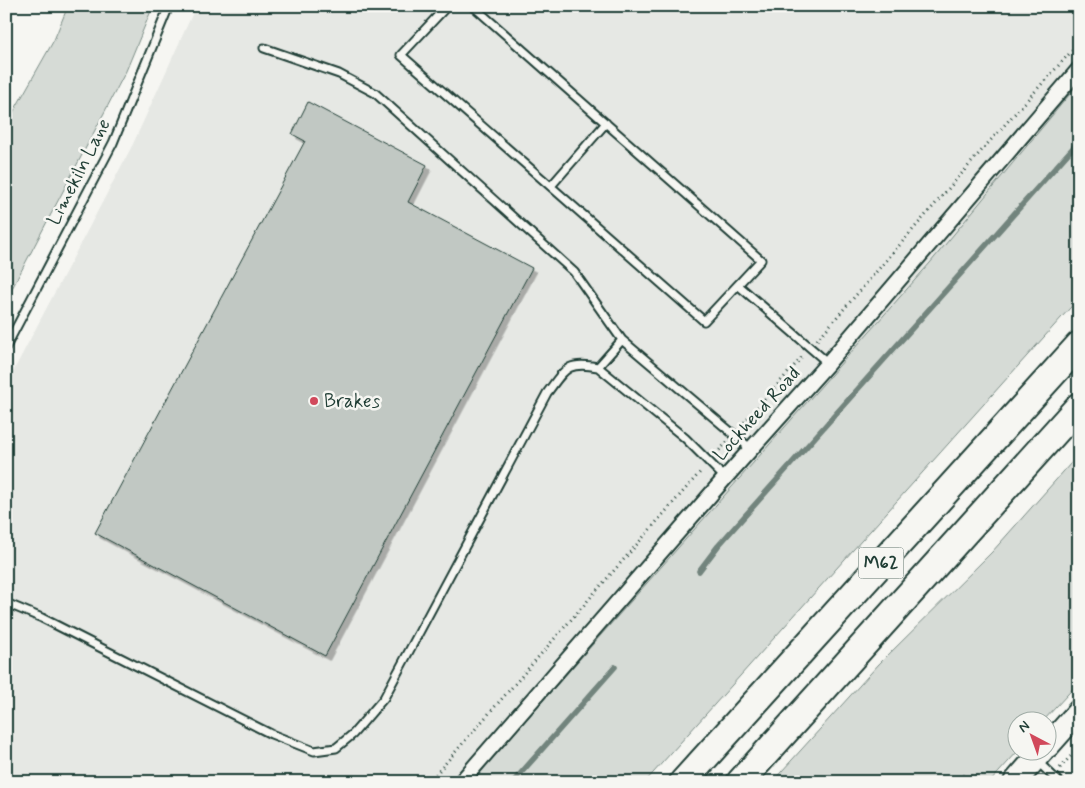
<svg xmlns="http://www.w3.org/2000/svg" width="1085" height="788" viewBox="0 0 1085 788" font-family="Mynerve,sans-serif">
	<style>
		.built { fill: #e6e8e4 }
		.green { fill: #d6dbd6; stroke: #7a8c85 }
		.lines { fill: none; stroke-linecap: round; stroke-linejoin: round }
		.stream { stroke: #72847d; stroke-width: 5.5 }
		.building { fill: #c1c8c3; stroke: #1f3d34; filter: url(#shadow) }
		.service-casing { stroke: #1f3d34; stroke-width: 11 }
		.minor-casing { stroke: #1f3d34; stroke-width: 18 }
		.primary-casing { stroke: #1f3d34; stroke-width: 26 }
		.motorway-casing { stroke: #1f3d34; stroke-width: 30 }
		.path { stroke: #1f3d34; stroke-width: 3; stroke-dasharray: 1 4; stroke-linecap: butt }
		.service { stroke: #f6f6f2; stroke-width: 7 }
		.minor { stroke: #f6f6f2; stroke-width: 14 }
		.primary { stroke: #f6f6f2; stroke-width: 22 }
		.motorway { stroke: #f6f6f2; stroke-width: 26 }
		.poi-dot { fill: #d1495b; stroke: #f6f6f2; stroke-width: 2 }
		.labels { text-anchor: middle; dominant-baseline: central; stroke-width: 5; stroke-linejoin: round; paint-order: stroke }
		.shield { fill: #f6f6f2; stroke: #60746d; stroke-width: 1 }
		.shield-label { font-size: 18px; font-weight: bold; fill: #1f3d34 }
		.street-label { font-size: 19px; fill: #1f3d34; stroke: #f6f6f2 }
		.poi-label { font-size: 19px; fill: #1f3d34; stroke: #f6f6f2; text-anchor: start }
	</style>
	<defs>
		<filter id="shadow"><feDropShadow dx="4.5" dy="4.5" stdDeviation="0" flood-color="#0004"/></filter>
	</defs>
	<rect width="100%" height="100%" fill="#f6f6f2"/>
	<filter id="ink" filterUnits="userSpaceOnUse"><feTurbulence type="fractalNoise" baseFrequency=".02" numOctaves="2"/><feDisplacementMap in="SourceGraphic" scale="10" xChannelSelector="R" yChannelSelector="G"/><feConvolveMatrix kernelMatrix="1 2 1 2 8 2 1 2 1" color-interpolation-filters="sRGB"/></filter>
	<g filter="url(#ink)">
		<path class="built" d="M 196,6 L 1079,6 L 1079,192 L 592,782 L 6,782 L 6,385 L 133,144 Z"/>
		<path class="green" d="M 68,6 L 153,6 L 126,71 L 6,300 L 6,125 L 54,40 Z
			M 1079,83 L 1079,298 L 645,782 L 471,782 L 930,263 Z
			M 1079,454 L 1079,682 L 1044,720 L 1018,720 L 1018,751 L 990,782 L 973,782 L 963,774 L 956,782 L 772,782 L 879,664 L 992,552 Z"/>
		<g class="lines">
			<path class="stream" d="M 699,571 L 718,546 L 1079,141
				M 513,782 L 615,667"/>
		</g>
		<path class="building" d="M 308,102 L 427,165 L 408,202 L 532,268 L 325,656 L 95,533 L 305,141 L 292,134 Z"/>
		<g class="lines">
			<defs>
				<path id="service" d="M 447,6 L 401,55 L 704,321 L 761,260 L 473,6
					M 264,48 L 339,74 L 375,93 L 574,272 L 622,340 L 751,449
					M 551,186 L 606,123
					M 738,285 L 828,363
					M 6,347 L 113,143 L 169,6
					M 598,367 L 622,340
					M 6,603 L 42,618 L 271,734 L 314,751 L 336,748 L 353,734 L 384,698 L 547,393 C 565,369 567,361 598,367 L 685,438 L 725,478
					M 1037,761 L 1059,782"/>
				<path id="minor" d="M 461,782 L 725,478 L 828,363 L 1079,69"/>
				<path id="primary" d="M 1048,746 L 1079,711
					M 1015,782 L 1043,750"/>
				<path id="motorway" d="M 683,782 L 1079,345
					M 740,782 L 1079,406"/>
			</defs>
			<use href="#service" class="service-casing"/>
			<use href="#minor" class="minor-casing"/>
			<use href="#primary" class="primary-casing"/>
			<use href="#motorway" class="motorway-casing"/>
			<path class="path" d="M 817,340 L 990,141 L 1079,43
				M 741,426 L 803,356
				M 716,454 L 727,442
				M 1060,768 L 1079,747
				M 429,782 L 702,470"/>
			<use href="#service" class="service"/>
			<use href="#minor" class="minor"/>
			<use href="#primary" class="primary"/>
			<use href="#motorway" class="motorway"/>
		</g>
	</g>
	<circle class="poi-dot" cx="314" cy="401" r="5"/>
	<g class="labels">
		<rect class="shield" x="858.5" y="547.5" width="45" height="31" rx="4"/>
		<g class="shield-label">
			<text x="881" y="563">M62</text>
		</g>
		<g class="street-label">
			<text transform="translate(79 172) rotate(-63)">Limekiln Lane</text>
			<text transform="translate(757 414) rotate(-48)">Lockheed Road</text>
		</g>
		<g class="poi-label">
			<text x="324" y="401">Brakes</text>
		</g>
	</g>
	<rect width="1085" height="788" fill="none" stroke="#f6f6f2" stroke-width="25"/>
	<rect x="12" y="12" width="1060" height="763" fill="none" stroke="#1f3d34" stroke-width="2" filter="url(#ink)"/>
	<g transform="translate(1032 736) rotate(319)"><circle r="24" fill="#f6f6f2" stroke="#a0aca6"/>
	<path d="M0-4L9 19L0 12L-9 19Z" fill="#d1495b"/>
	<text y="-8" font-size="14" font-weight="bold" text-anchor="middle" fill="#1f3d34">N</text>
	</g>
</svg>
